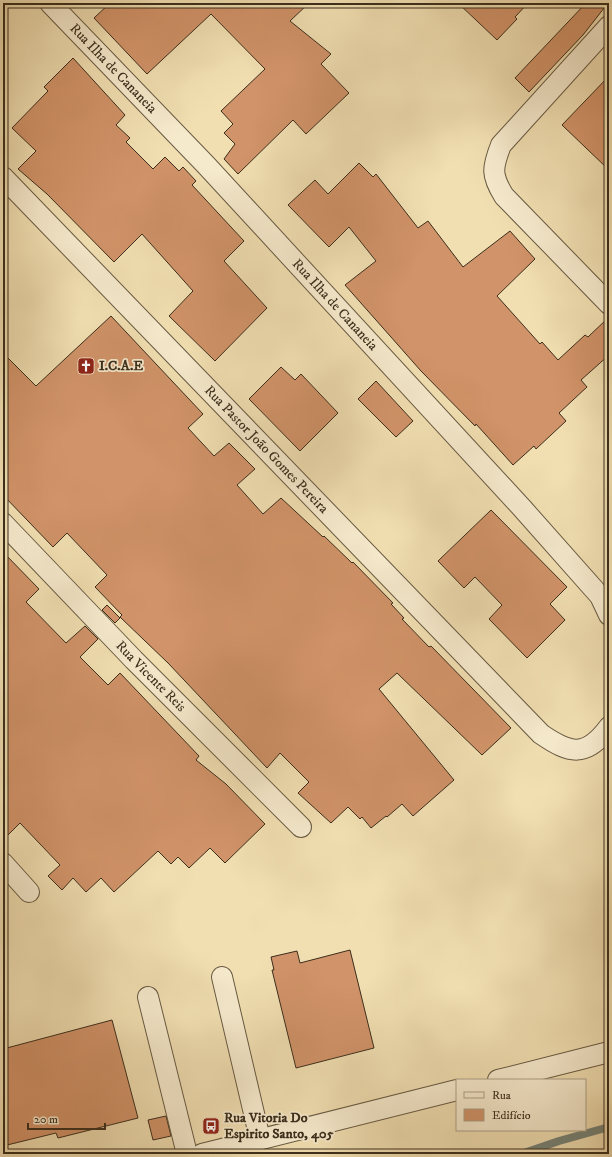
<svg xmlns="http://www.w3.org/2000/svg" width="612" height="1157" viewBox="0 0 612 1157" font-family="'IM FELL DW Pica',serif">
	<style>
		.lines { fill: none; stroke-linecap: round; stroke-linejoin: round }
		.stream { stroke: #768378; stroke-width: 8 }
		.building { fill: #d19369; stroke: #3b2e1c }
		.street-casing { stroke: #685a42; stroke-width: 22 }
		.street { stroke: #f6eacd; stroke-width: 20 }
		.labels { text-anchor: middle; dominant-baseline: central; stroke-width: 3.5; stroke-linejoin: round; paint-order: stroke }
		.street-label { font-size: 14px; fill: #3b2e1c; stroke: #f6eacd }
		.poi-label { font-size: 14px; font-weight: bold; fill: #3b2e1c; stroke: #f6eacd; text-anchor: start }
	</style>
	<rect width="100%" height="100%" fill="#f1dfb2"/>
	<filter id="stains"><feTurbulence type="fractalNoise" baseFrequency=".005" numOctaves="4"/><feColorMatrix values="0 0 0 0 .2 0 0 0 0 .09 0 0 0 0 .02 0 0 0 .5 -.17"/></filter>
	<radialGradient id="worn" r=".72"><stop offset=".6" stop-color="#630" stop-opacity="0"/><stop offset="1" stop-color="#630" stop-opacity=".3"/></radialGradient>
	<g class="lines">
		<path class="stream" d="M 521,1154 L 559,1141 L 609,1127"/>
	</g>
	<path class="building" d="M 110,3 L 309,3 L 290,21 L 331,54 L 321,64 L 349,93 L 306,134 L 293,120 L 238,174 L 224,159 L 235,144 L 224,133 L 233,124 L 221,111 L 265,69 L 211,14 L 147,74 L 94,18 Z
		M 458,3 L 528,3 L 515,17 L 517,19 L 497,40 Z
		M 586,3 L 608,3 L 583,35 L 529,92 L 515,78 Z
		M 73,58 L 125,115 L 116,125 L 130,138 L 126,142 L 153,169 L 165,157 L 179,171 L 183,167 L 196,181 L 192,185 L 244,241 L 224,261 L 267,308 L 215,361 L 169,316 L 193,291 L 142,234 L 114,262 L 47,194 L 18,169 L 36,151 L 12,128 L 48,91 L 44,87 Z
		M 609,76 L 609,170 L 562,125 Z
		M 359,163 L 373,177 L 376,174 L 418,228 L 428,221 L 463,267 L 510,231 L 535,259 L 497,296 L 540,344 L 542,342 L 558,360 L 585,335 L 588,337 L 609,317 L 609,355 L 581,380 L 587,387 L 559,413 L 566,421 L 536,449 L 534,446 L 513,465 L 476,424 L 475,426 L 421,371 L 345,285 L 376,261 L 349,227 L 329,247 L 288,205 L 315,180 L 328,194 Z
		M 111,316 L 203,414 L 188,428 L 214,456 L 229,443 L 255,469 L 237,485 L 263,514 L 281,498 L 323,537 L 324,536 L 352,563 L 353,562 L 393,603 L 391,604 L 404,618 L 402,619 L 429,647 L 431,646 L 511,728 L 482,755 L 397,673 L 379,689 L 454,780 L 413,816 L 402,804 L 387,817 L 386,816 L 371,828 L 362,817 L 360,819 L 348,807 L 331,823 L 298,793 L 309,782 L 280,753 L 267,768 L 168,663 L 120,617 L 122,615 L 95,587 L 107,575 L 67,533 L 53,547 L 3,495 L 3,353 L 36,386 Z
		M 281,367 L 295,380 L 301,374 L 338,413 L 300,451 L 249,399 Z
		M 376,381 L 413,421 L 396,437 L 358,399 Z
		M 491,510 L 567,587 L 550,604 L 565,620 L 527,658 L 489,619 L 502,605 L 475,577 L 464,588 L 438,561 Z
		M 3,552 L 39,589 L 26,602 L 66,643 L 85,626 L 98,639 L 80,657 L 108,685 L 120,673 L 199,756 L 196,760 L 226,784 L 265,824 L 225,863 L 210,848 L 189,868 L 178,857 L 171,864 L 158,851 L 114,892 L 101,878 L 86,892 L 73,878 L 62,890 L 48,876 L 60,865 L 20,823 L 3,840 Z
		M 107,605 L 120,618 L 115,623 L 102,610 Z
		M 350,950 L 374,1048 L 296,1068 L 272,970 L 274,970 L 271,957 L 297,951 L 300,963 Z
		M 112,1020 L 138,1118 L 58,1138 L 56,1133 L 3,1146 L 3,1049 Z
		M 166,1116 L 171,1136 L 153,1140 L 148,1120 Z"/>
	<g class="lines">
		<defs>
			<g id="street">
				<path id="s1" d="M 50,3 L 206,165 L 522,508 L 600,596 L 609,615"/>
				<path d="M 609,26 L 501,145 C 492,168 491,175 504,196 L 609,304"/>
				<path id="s2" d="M 3,177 L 541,734 C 570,754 586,758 609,727"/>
				<path id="s3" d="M 3,523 L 134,660 L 301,827"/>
				<path d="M 3,863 L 29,892"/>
				<path d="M 222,977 L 260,1139"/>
				<path d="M 148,997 L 187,1154"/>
				<path d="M 498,1080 L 609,1052"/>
				<path d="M 202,1154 L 457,1090"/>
			</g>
		</defs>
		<use href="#street" class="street-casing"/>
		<use href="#street" class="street"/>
	</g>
	<defs>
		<symbol id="church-square" viewBox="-11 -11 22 22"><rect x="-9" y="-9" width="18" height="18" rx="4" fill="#8f2418" stroke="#f6eacd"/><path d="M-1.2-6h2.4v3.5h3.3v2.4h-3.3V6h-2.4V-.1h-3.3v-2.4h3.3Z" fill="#fff"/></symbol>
		<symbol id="bus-square" viewBox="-11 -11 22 22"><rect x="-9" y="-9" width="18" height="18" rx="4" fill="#8f2418" stroke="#f6eacd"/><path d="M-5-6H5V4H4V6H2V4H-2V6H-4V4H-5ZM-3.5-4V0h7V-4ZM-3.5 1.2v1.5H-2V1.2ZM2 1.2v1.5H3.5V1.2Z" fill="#fff"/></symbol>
	</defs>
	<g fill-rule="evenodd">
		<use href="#church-square" x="76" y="356" width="20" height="20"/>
		<use href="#bus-square" x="201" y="1116" width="20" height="20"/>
	</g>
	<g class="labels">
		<g class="street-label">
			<text stroke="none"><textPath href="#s1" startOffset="91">Rua Ilha de Cananeia</textPath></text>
			<text stroke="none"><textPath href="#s1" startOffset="415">Rua Ilha de Cananeia</textPath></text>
			<text stroke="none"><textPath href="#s2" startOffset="379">Rua Pastor João Gomes Pereira</textPath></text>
			<text stroke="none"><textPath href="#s3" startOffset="213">Rua Vicente Reis</textPath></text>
		</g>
		<g class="poi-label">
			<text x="99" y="366">I.C.A.E</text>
			<text x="224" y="1118">Rua Vitoria Do<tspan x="224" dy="16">Espirito Santo, 405</tspan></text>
		</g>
	</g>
	<rect width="612" height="1157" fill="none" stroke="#f1dfb2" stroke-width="16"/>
	<rect x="4" y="4" width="604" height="1149" fill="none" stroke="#3b2e1c" stroke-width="2"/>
	<rect x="8" y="8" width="596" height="1141" fill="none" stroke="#3b2e1c"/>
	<rect x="456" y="1079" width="130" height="52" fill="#f6eacd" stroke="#ab9f86"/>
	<rect x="464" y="1092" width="20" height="6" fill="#f6eacd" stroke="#ab9f86"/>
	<text x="492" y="1099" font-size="12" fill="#3b2e1c">Rua</text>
	<rect x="464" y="1109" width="20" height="12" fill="#d19369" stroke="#ab9f86"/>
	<text x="492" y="1119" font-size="12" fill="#3b2e1c">Edifício</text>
	<path d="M28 1123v6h77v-6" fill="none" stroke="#3b2e1c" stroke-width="2"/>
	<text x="34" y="1123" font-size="12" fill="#3b2e1c" stroke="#f6eacd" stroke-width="3" paint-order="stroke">20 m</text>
	<rect width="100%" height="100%" filter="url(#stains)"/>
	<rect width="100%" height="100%" fill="url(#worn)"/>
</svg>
